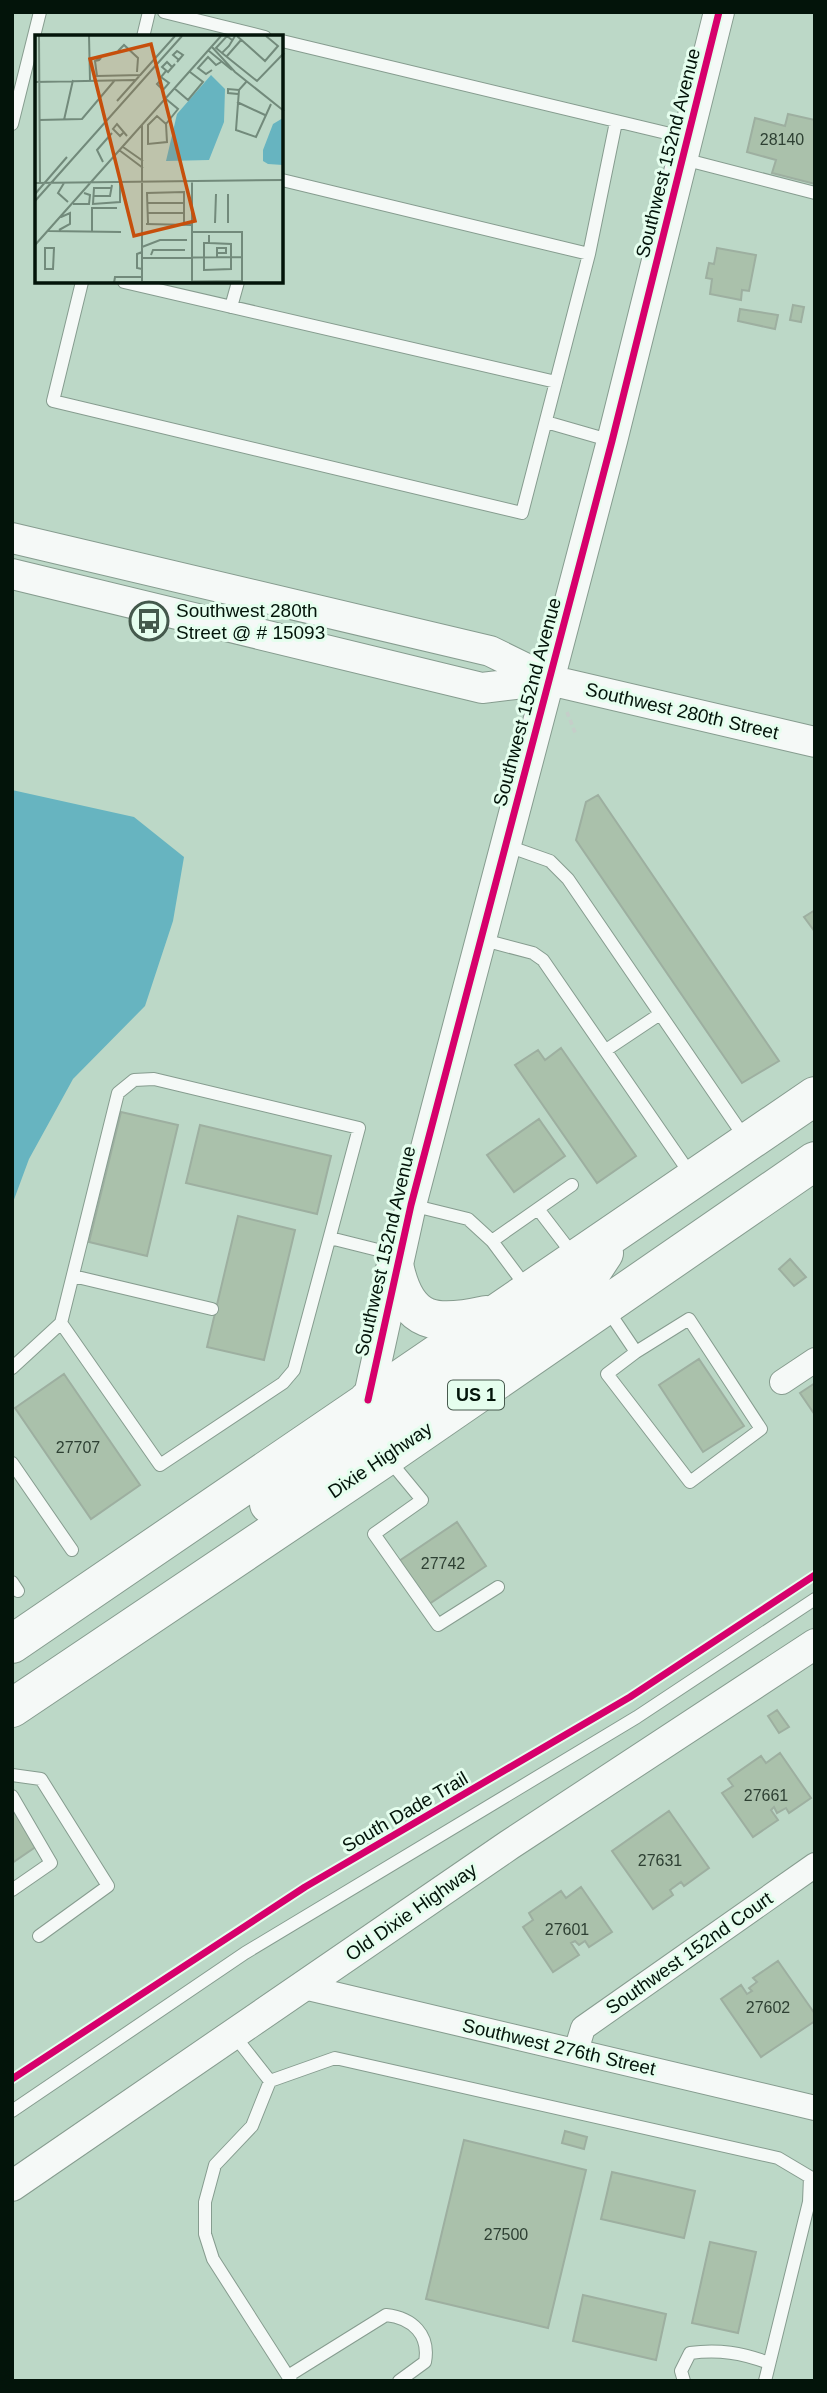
<svg xmlns="http://www.w3.org/2000/svg" width="827" height="2393" viewBox="0 0 827 2393" font-family="Arial,sans-serif">
	<style>
		.water { fill: #67b4c0 }
		.building { fill: #aac1ab; stroke: #9dafa0; stroke-width: 2 }
		.lines { fill: none; stroke-linecap: round; stroke-linejoin: round }
		.service-casing { stroke: #869c8f; stroke-width: 14 }
		.minor-casing { stroke: #869c8f; stroke-width: 26 }
		.tertiary-casing { stroke: #869c8f; stroke-width: 32 }
		.trunk-casing { stroke: #869c8f; stroke-width: 40 }
		.path { stroke: #c5cec9; stroke-width: 3.5; stroke-dasharray: 5 3.5; stroke-linecap: butt }
		.service { stroke: #f5f9f7; stroke-width: 12 }
		.minor { stroke: #f5f9f7; stroke-width: 24 }
		.tertiary { stroke: #f5f9f7; stroke-width: 30 }
		.trunk { stroke: #f5f9f7; stroke-width: 38 }
		.cycleway-casing { stroke: #e5feee; stroke-width: 11 }
		.cycleway { stroke: #d6006c; stroke-width: 7 }
		.labels { text-anchor: middle; dominant-baseline: central; stroke-width: 6; stroke-linejoin: round; paint-order: stroke }
		.number-label { font-size: 16px; fill: #2e4033 }
		.shield { fill: #e5feee; stroke: #475a4e; stroke-width: 2 }
		.shield-label { font-size: 18px; font-weight: bold; fill: #03140a }
		.street-label { font-size: 19px; fill: #03140a; stroke: #e5feee }
		.poi-label { font-size: 19px; fill: #03140a; stroke: #e5feee; text-anchor: start }
		.inset-road { fill: none; stroke: #728a7b; stroke-width: 2 }
		.view { fill: #c64f0c; fill-opacity: 0.15; stroke: #c64f0c; stroke-width: 3.5 }
		.inset-edge { fill: none; stroke: #03140a; stroke-width: 3.5 }
	</style>
	<rect width="100%" height="100%" fill="#bcd8c7"/>
	<path class="water" d="M 12,790 L 134,817 L 184,857 L 173,921 L 145,1006 L 73,1079 L 29,1159 L 12,1205 Z"/>
	<path class="building" d="M 788,114 L 815,120 L 815,184 L 772,173 L 776,160 L 747,152 L 755,118 L 785,126 Z
		M 717,248 L 756,255 L 749,291 L 742,290 L 741,300 L 710,294 L 712,279 L 706,278 L 709,263 L 714,264 Z
		M 793,305 L 804,307 L 801,322 L 790,320 Z
		M 740,309 L 778,315 L 775,329 L 738,321 Z
		M 598,795 L 779,1061 L 742,1083 L 576,840 L 586,802 Z
		M 815,910 L 815,932 L 804,917 Z
		M 561,1048 L 636,1156 L 597,1183 L 515,1065 L 538,1050 L 545,1060 Z
		M 121,1112 L 178,1125 L 147,1256 L 89,1242 Z
		M 539,1119 L 565,1156 L 514,1192 L 487,1155 Z
		M 200,1125 L 331,1156 L 317,1214 L 186,1183 Z
		M 238,1216 L 295,1230 L 264,1360 L 207,1347 Z
		M 790,1259 L 806,1277 L 794,1286 L 779,1269 Z
		M 699,1359 L 744,1426 L 703,1452 L 659,1385 Z
		M 64,1374 L 140,1485 L 91,1519 L 15,1408 Z
		M 815,1383 L 815,1415 L 800,1393 Z
		M 457,1522 L 486,1566 L 429,1604 L 399,1561 Z
		M 777,1710 L 789,1727 L 779,1733 L 768,1716 Z
		M 780,1753 L 811,1798 L 789,1813 L 786,1808 L 777,1813 L 774,1807 L 771,1810 L 778,1820 L 753,1837 L 722,1793 L 733,1786 L 728,1779 L 761,1756 L 766,1763 Z
		M 12,1808 L 37,1846 L 12,1863 Z
		M 669,1811 L 709,1868 L 684,1886 L 681,1882 L 670,1890 L 673,1895 L 653,1909 L 612,1851 Z
		M 581,1887 L 612,1932 L 589,1947 L 585,1941 L 579,1945 L 575,1941 L 571,1943 L 579,1955 L 553,1972 L 523,1927 L 533,1920 L 529,1913 L 561,1891 L 566,1898 Z
		M 778,1961 L 815,2014 L 815,2021 L 761,2057 L 721,1999 L 741,1985 L 747,1994 L 752,1991 L 749,1988 L 757,1982 L 753,1978 Z
		M 565,2131 L 587,2137 L 584,2149 L 562,2143 Z
		M 464,2140 L 586,2170 L 548,2328 L 426,2299 Z
		M 612,2172 L 695,2191 L 684,2238 L 601,2219 Z
		M 710,2242 L 756,2252 L 738,2333 L 692,2323 Z
		M 583,2295 L 666,2314 L 656,2360 L 573,2341 Z"/>
	<g class="lines">
		<defs>
			<path id="service" d="M 164,12 L 265,37
				M 143,37 L 149,12
				M 282,41 L 687,138
				M 12,124 L 40,12
				M 683,159 L 815,193
				M 282,180 L 589,254
				M 82,282 L 53,401 L 522,513 L 589,254 L 616,122
				M 124,282 L 556,382
				M 231,307 L 238,282
				M 546,422 L 612,441
				M 505,845 L 550,861 L 568,879 L 745,1138
				M 480,939 L 533,953 L 543,960 L 691,1175
				M 606,1050 L 660,1014
				M 411,1205 L 468,1219 L 492,1241 L 527,1288
				M 538,1209 L 574,1256
				M 330,1238 L 398,1255
				M 492,1241 L 572,1185
				M 73,1276 L 212,1309
				M 607,1309 L 636,1352 L 607,1374 L 690,1482 L 761,1429 L 689,1319 L 636,1352
				M 12,1368 L 61,1323 L 118,1093 L 134,1080 L 154,1079 L 359,1128 L 294,1370 L 283,1383 L 160,1465 L 61,1323
				M 389,1460 L 422,1500 L 374,1534 L 438,1625 L 498,1587
				M 12,1463 L 72,1550
				M 12,1582 L 18,1591
				M 12,1775 L 41,1779 L 108,1886 L 39,1936
				M 12,1796 L 51,1863 L 12,1890
				M 233,2034 L 270,2081 L 335,2058 L 778,2158 L 810,2177 L 809,2202 L 765,2381
				M 270,2081 L 252,2126 L 215,2165 L 205,2202 L 205,2234 L 213,2259 L 291,2381
				M 12,2111 L 245,1953 L 637,1717 L 815,1599
				M 288,2376 L 386,2315 C 413,2318 430,2335 425,2362 L 399,2381
				M 684,2381 L 681,2371 L 690,2353 C 719,2349 742,2353 769,2363"/>
			<path id="minor" d="M 782,1382 L 815,1360
				M 304,1987 L 815,2108
				M 576,2051 L 583,2028 L 815,1865"/>
			<path id="tertiary" d="M 12,538 L 490,651 L 549,680 L 815,742
				M 12,574 L 482,688 L 549,680
				M 368,1400 L 411,1205 L 612,441 L 719,12
				M 12,2186 L 509,1845 L 815,1644"/>
			<path id="trunk" d="M 395,1269 C 408,1325 436,1326 486,1315
				M 393,1452 C 384,1434 388,1427 401,1412 L 526,1328 L 583,1285 L 604,1253
				M 269,1504 L 354,1445 L 362,1432 L 368,1400
				M 12,1644 L 815,1096
				M 12,1708 L 393,1452 L 815,1161"/>
		</defs>
		<use href="#service" class="service-casing"/>
		<use href="#minor" class="minor-casing"/>
		<use href="#tertiary" class="tertiary-casing"/>
		<use href="#trunk" class="trunk-casing"/>
		<path class="path" d="M 567,712 L 576,735"/>
		<use href="#service" class="service"/>
		<use href="#minor" class="minor"/>
		<use href="#tertiary" class="tertiary"/>
		<use href="#trunk" class="trunk"/>
		<defs>
			<path id="cycleway" d="M 368,1400 L 411,1205 L 612,441 L 719,12
				M 12,2079 L 305,1887 L 630,1697 L 815,1575"/>
		</defs>
		<use href="#cycleway" class="cycleway-casing"/>
		<use href="#cycleway" class="cycleway"/>
	</g>
	<defs>
		<symbol id="bus-ring" viewBox="-11 -11 22 22"><circle r="9.5" fill="#e5feee" stroke="#44594c" stroke-width="1.5"/><path d="M-5-6H5V4H4V6H2V4H-2V6H-4V4H-5ZM-3.5-4V0h7V-4ZM-3.5 1.2v1.5H-2V1.2ZM2 1.2v1.5H3.5V1.2Z" fill="#44594c"/></symbol>
	</defs>
	<g fill-rule="evenodd">
		<use href="#bus-ring" x="127" y="599" width="44" height="44"/>
	</g>
	<g class="labels">
		<g class="number-label">
			<text x="782" y="139">28140</text>
			<text x="78" y="1447">27707</text>
			<text x="443" y="1563">27742</text>
			<text x="766" y="1795">27661</text>
			<text x="660" y="1860">27631</text>
			<text x="567" y="1929">27601</text>
			<text x="768" y="2007">27602</text>
			<text x="506" y="2234">27500</text>
		</g>
		<rect class="shield" x="448" y="1380.5" width="56" height="29" rx="5"/>
		<g class="shield-label">
			<text x="476" y="1395">US 1</text>
		</g>
		<g class="street-label">
			<text transform="translate(668 153) rotate(-76)">Southwest 152nd Avenue</text>
			<text transform="translate(527 702) rotate(-75)">Southwest 152nd Avenue</text>
			<text transform="translate(682 711) rotate(13)">Southwest 280th Street</text>
			<text transform="translate(385 1251) rotate(-77)">Southwest 152nd Avenue</text>
			<text transform="translate(380 1460) rotate(-34)">Dixie Highway</text>
			<text transform="translate(405 1812) rotate(-30)">South Dade Trail</text>
			<text transform="translate(411 1912) rotate(-35)">Old Dixie Highway</text>
			<text transform="translate(689 1953) rotate(-35)">Southwest 152nd Court</text>
			<text transform="translate(559 2047) rotate(13)">Southwest 276th Street</text>
		</g>
		<g class="poi-label">
			<text x="176" y="610">Southwest 280th<tspan x="176" dy="22">Street @ # 15093</tspan></text>
		</g>
	</g>
	<g transform="translate(35 35)">
		<rect width="248" height="248" fill="#bcd8c7"/>
		<path d="M 176,40 L 190,54 L 189,87 L 174,125 L 131,126 L 142,79 ZM 248,83 L 248,130 L 233,129 L 228,126 L 228,115 L 238,89 Z" fill="#67b4c0"/>
		<path class="inset-road" d="M 4,1 L 5,148M 54,1 L 55,45M 202,1 L 230,26 L 243,11 L 231,1M 197,5 L 192,1 L 181,13 L 187,18 L 194,11 L 200,1M 177,12 L 200,37 L 249,76M 83,16 L 89,10 L 103,23 L 102,37M 174,16 L 197,35M 187,18 L 222,46 L 249,18M 192,21 L 206,5M 60,26 L 66,23 L 64,25 L 60,26 L 62,41 L 106,40M 142,27 L 148,20 L 142,16 L 138,20 L 144,25M 137,32 L 132,27 L 127,32 L 133,37 L 140,29M 177,35 L 171,39 L 163,33 L 173,22 L 181,30 L 186,27M 126,45 L 122,49 L 128,55 L 134,48 L 126,42 L 131,36M 0,47 L 100,45M 139,53 L 153,65 L 168,47 L 155,37M 204,55 L 201,95 L 221,102 L 236,69M 203,59 L 193,58 L 193,54 L 204,55 L 212,46M 131,64 L 143,74 L 131,89 L 132,107 L 113,109 L 113,90 L 122,81 L 131,89M 82,66 L 140,1M 202,67 L 230,80M 4,85 L 47,84 L 80,45M 29,85 L 38,45M 88,98 L 85,101 L 78,94 L 82,89 L 92,101M 88,112 L 108,126M 84,115 L 108,133M 68,127 L 62,115 L 77,98M 0,148 L 249,145M 29,148 L 23,158 L 33,167M 77,153 L 59,153 L 58,169 L 85,167 L 85,146M 0,159 L 32,122M 193,159 L 193,188M 59,161 L 75,161 L 77,150M 0,166 L 147,1M 112,168 L 149,168M 38,169 L 54,169 L 55,160 L 49,158M 112,178 L 149,178M 113,188 L 112,158 L 149,157 L 149,188M 180,188 L 181,159M 111,189 L 157,190M 24,195 L 35,189 L 35,178 L 26,182M 13,196 L 86,197M 57,198 L 57,173 L 82,173M 174,200 L 174,208 L 169,208 L 169,235 L 196,234 L 196,209 L 174,208M 0,210 L 186,1M 107,212 L 125,205 L 152,205M 10,213 L 19,213 L 18,234 L 10,234 ZM 182,218 L 191,218 L 191,213 L 182,213 L 182,223M 116,220 L 118,215 L 150,215M 107,223 L 207,222M 107,234 L 102,233 L 102,219 L 107,217M 157,246 L 157,146M 107,247 L 207,246 L 207,197 L 157,197M 72,248 L 107,247M 79,248 L 80,242 L 107,242M 107,248 L 107,90"/>
		<path class="view" d="M 116,9 L 160,186 L 99,201 L 55,24 Z"/>
		<rect width="248" height="248" class="inset-edge"/>
	</g>
	<rect width="827" height="2393" fill="none" stroke="#03140a" stroke-width="28"/>
</svg>
